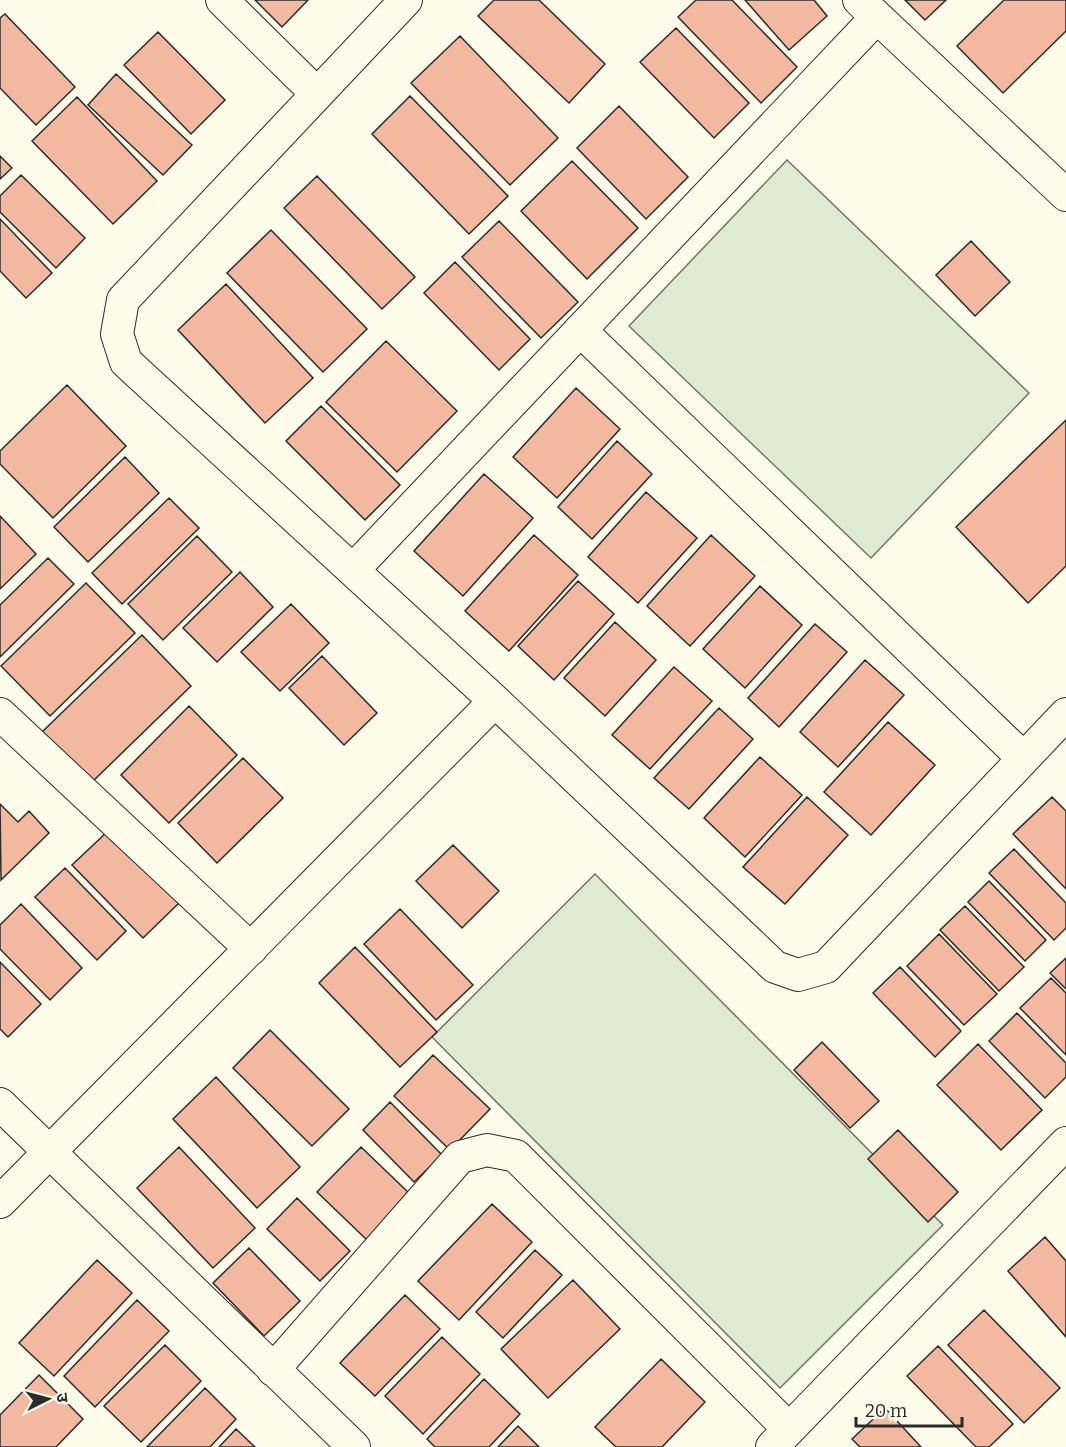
<svg xmlns="http://www.w3.org/2000/svg" width="1066" height="1447" viewBox="0 0 1066 1447" font-family="Bitter,'Noto Sans Devanagari',serif">
	<style>
		.green { fill: #deebd1; stroke: #74746e; stroke-width: 1.5 }
		.building { fill: #f2b8a0; stroke: #2b2b2b; stroke-width: 1.5 }
		.lines { fill: none; stroke-linecap: round; stroke-linejoin: round }
		.minor-casing { stroke: #2b2b2b; stroke-width: 34 }
		.minor { stroke: #fdfbea; stroke-width: 32 }
	</style>
	<rect width="100%" height="100%" fill="#fdfbea"/>
	<path class="green" d="M 787,160 L 1029,393 L 871,558 L 629,326 Z
		M 595,874 L 943,1225 L 780,1388 L 432,1037 Z"/>
	<path class="building" d="M 255,0 L 308,0 L 282,27 Z
		M 494,0 L 539,0 L 605,64 L 569,103 L 478,16 Z
		M 696,0 L 732,0 L 797,67 L 761,103 L 678,17 Z
		M 745,0 L 814,0 L 827,16 L 789,50 Z
		M 905,0 L 946,0 L 925,20 Z
		M 1004,0 L 1066,0 L 1066,31 L 1003,93 L 957,46 Z
		M 5,14 L 75,87 L 36,125 L 0,88 L 0,18 Z
		M 676,28 L 749,103 L 714,138 L 640,62 Z
		M 158,32 L 225,100 L 191,134 L 124,65 Z
		M 460,36 L 558,138 L 510,185 L 411,83 Z
		M 116,74 L 192,145 L 163,175 L 88,105 Z
		M 410,96 L 508,196 L 469,234 L 372,134 Z
		M 77,97 L 157,181 L 113,224 L 32,141 Z
		M 619,106 L 688,177 L 646,219 L 577,148 Z
		M 0,156 L 12,168 L 0,179 Z
		M 572,161 L 638,228 L 587,279 L 521,211 Z
		M 21,175 L 85,238 L 56,268 L 0,212 L 0,196 Z
		M 317,176 L 415,277 L 382,309 L 284,208 Z
		M 0,219 L 52,273 L 26,298 L 0,271 Z
		M 499,221 L 578,302 L 541,338 L 462,257 Z
		M 271,230 L 367,329 L 323,372 L 227,273 Z
		M 971,241 L 1010,282 L 975,316 L 936,275 Z
		M 455,262 L 530,339 L 499,370 L 424,293 Z
		M 226,284 L 313,378 L 265,423 L 178,330 Z
		M 386,341 L 457,411 L 397,472 L 326,402 Z
		M 67,385 L 126,446 L 53,518 L 0,464 L 0,451 Z
		M 576,388 L 620,429 L 557,498 L 513,457 Z
		M 321,406 L 400,485 L 365,520 L 286,441 Z
		M 1066,420 L 1066,566 L 1028,603 L 956,527 Z
		M 617,441 L 652,474 L 592,539 L 558,507 Z
		M 125,457 L 159,493 L 88,562 L 54,527 Z
		M 484,474 L 533,518 L 463,596 L 414,551 Z
		M 646,492 L 697,538 L 638,603 L 588,557 Z
		M 169,498 L 199,528 L 122,604 L 92,573 Z
		M 0,516 L 36,554 L 0,589 Z
		M 534,535 L 578,575 L 509,651 L 465,611 Z
		M 711,535 L 755,576 L 690,646 L 647,606 Z
		M 197,536 L 232,572 L 163,640 L 128,604 Z
		M 48,558 L 74,584 L 0,657 L 0,605 Z
		M 240,572 L 273,607 L 217,662 L 183,628 Z
		M 578,581 L 614,614 L 554,680 L 518,646 Z
		M 86,583 L 135,633 L 50,716 L 1,666 Z
		M 760,586 L 802,625 L 745,688 L 703,649 Z
		M 291,604 L 329,643 L 280,691 L 241,652 Z
		M 615,622 L 656,660 L 605,716 L 564,678 Z
		M 815,624 L 847,652 L 779,727 L 748,698 Z
		M 142,635 L 191,686 L 91,783 L 42,732 Z
		M 322,656 L 377,713 L 344,745 L 289,688 Z
		M 865,660 L 904,695 L 838,767 L 800,732 Z
		M 674,667 L 712,701 L 650,769 L 612,735 Z
		M 189,706 L 237,755 L 169,823 L 121,775 Z
		M 719,708 L 753,739 L 689,809 L 654,778 Z
		M 888,722 L 935,765 L 871,835 L 824,792 Z
		M 760,757 L 802,795 L 745,857 L 704,818 Z
		M 243,758 L 283,798 L 217,863 L 178,823 Z
		M 807,797 L 848,835 L 785,904 L 743,867 Z
		M 1052,797 L 1066,811 L 1066,889 L 1013,834 Z
		M 0,804 L 18,822 L 29,811 L 49,833 L 1,880 Z
		M 108,831 L 179,903 L 143,938 L 72,865 Z
		M 453,845 L 499,891 L 462,928 L 416,881 Z
		M 1014,849 L 1066,903 L 1066,928 L 1054,940 L 989,873 Z
		M 65,868 L 126,931 L 97,960 L 35,897 Z
		M 989,881 L 1046,940 L 1025,961 L 968,902 Z
		M 21,904 L 82,968 L 50,1000 L 0,949 L 0,925 Z
		M 965,906 L 1024,967 L 999,991 L 940,930 Z
		M 400,909 L 473,985 L 436,1020 L 364,944 Z
		M 939,934 L 997,994 L 964,1025 L 907,966 Z
		M 355,947 L 437,1032 L 400,1067 L 319,983 Z
		M 1066,958 L 1066,989 L 1050,973 Z
		M 0,962 L 41,1004 L 8,1037 L 0,1029 Z
		M 900,967 L 961,1031 L 935,1057 L 873,993 Z
		M 1051,978 L 1066,993 L 1066,1055 L 1020,1008 Z
		M 1017,1013 L 1066,1063 L 1066,1077 L 1045,1098 L 989,1041 Z
		M 270,1030 L 349,1109 L 312,1146 L 233,1068 Z
		M 822,1042 L 879,1101 L 850,1128 L 794,1070 Z
		M 978,1044 L 1042,1110 L 1001,1150 L 937,1085 Z
		M 433,1055 L 490,1109 L 450,1150 L 394,1096 Z
		M 216,1077 L 300,1167 L 257,1208 L 173,1119 Z
		M 390,1102 L 442,1155 L 414,1182 L 363,1130 Z
		M 898,1130 L 958,1192 L 928,1222 L 868,1159 Z
		M 179,1147 L 255,1228 L 213,1268 L 137,1188 Z
		M 361,1147 L 411,1195 L 367,1240 L 317,1192 Z
		M 297,1198 L 350,1251 L 320,1281 L 267,1229 Z
		M 492,1204 L 532,1242 L 459,1320 L 418,1281 Z
		M 1045,1237 L 1066,1261 L 1066,1337 L 1008,1271 Z
		M 249,1248 L 300,1301 L 264,1336 L 213,1283 Z
		M 535,1250 L 562,1275 L 503,1338 L 476,1312 Z
		M 97,1260 L 132,1293 L 54,1376 L 19,1343 Z
		M 573,1280 L 620,1329 L 548,1398 L 501,1349 Z
		M 405,1295 L 440,1329 L 375,1396 L 340,1363 Z
		M 137,1300 L 169,1331 L 95,1407 L 64,1376 Z
		M 984,1310 L 1060,1388 L 1024,1423 L 948,1345 Z
		M 442,1337 L 480,1374 L 423,1434 L 385,1396 Z
		M 165,1345 L 201,1381 L 141,1442 L 104,1406 Z
		M 938,1346 L 1013,1424 L 989,1447 L 976,1447 L 907,1376 Z
		M 661,1359 L 705,1402 L 662,1447 L 616,1447 L 595,1427 Z
		M 39,1375 L 83,1419 L 56,1447 L 0,1447 L 0,1415 Z
		M 484,1379 L 520,1414 L 489,1447 L 435,1447 L 427,1439 Z
		M 205,1388 L 236,1419 L 210,1447 L 147,1447 Z
		M 885,1408 L 921,1447 L 860,1447 L 852,1439 Z
		M 518,1426 L 539,1447 L 498,1447 Z
		M 236,1429 L 255,1447 L 219,1447 Z"/>
	<g class="lines">
		<defs>
			<path id="minor" d="M 222,0 L 317,94
				M 406,0 L 123,300 L 117,334 L 126,362 L 495,701 L 775,967 L 798,975 L 826,967 L 1066,714
				M 859,0 L 1066,195
				M 580,330 L 1023,758
				M 353,570 L 877,17
				M 0,714 L 251,949
				M 0,1104 L 354,1447
				M 0,1202 L 495,701
				M 273,1370 L 460,1157 L 487,1150 L 516,1156 L 789,1429
				M 772,1447 L 1066,1143"/>
		</defs>
		<use href="#minor" class="minor-casing"/>
		<use href="#minor" class="minor"/>
	</g>
	<g transform="translate(48 1399) rotate(84)" stroke="#fdfbea" stroke-width="4.5" paint-order="stroke">
	<path d="M0-4.5L10 22L0 15L-10 22Z" fill="#2b2b2b"/>
	<text y="-9" font-size="16" font-weight="bold" text-anchor="middle" fill="#2b2b2b">उ</text>
	</g>
	<path d="M856 1417v9h106v-9" fill="none" stroke="#2b2b2b" stroke-width="3"/>
	<text x="865" y="1417" font-size="18" fill="#2b2b2b" stroke="#fdfbea" stroke-width="4.5" paint-order="stroke">20 m</text>
</svg>
